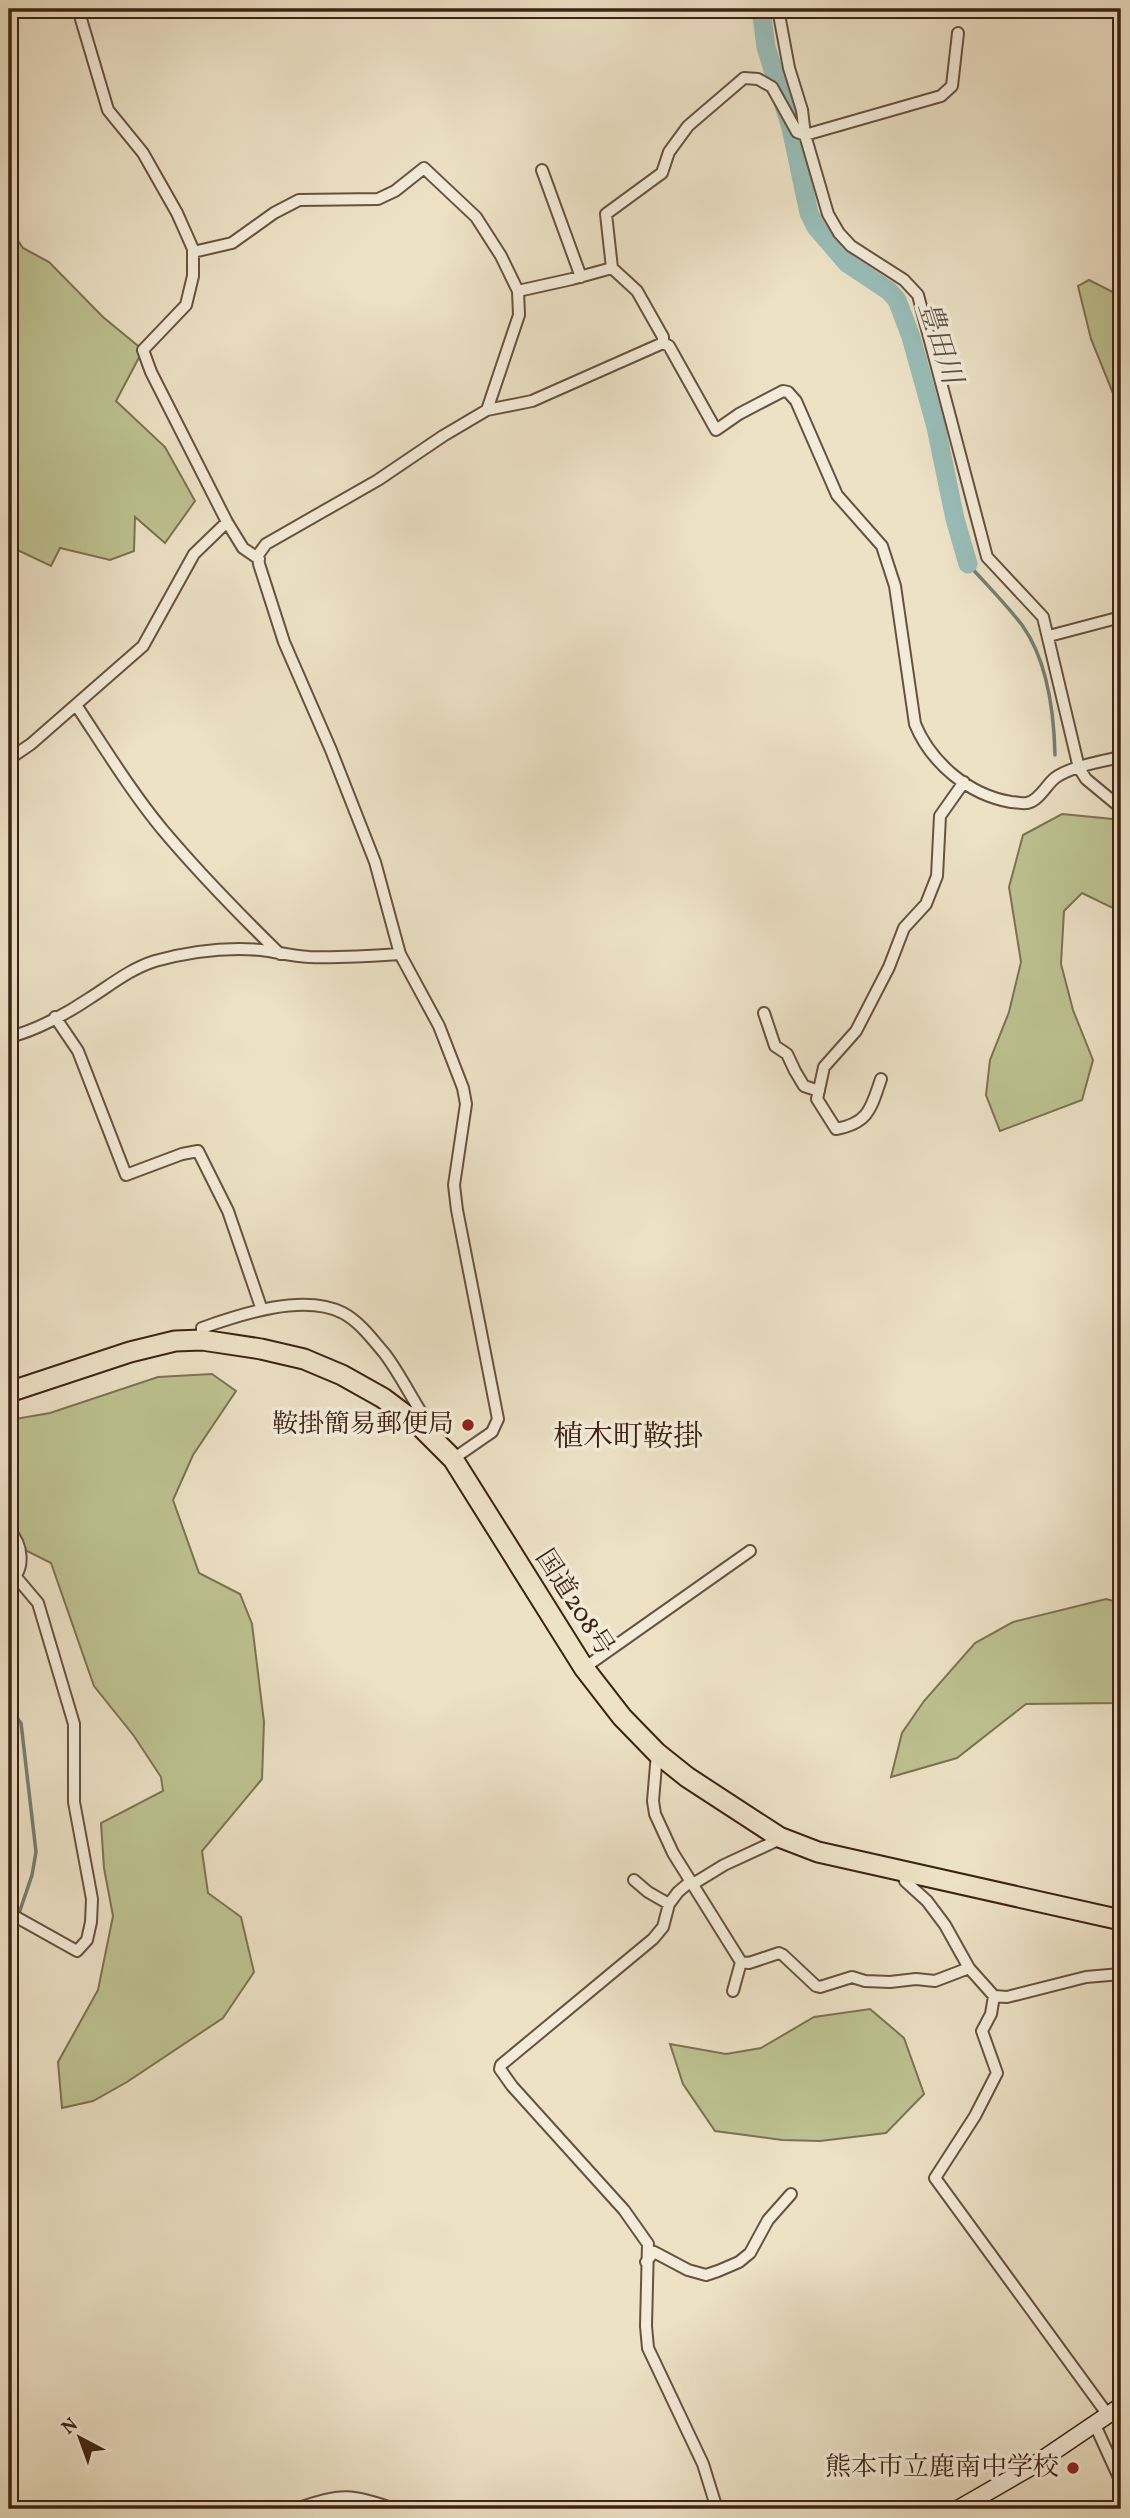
<svg xmlns="http://www.w3.org/2000/svg" width="1130" height="2518" viewBox="0 0 1130 2518" font-family="Vollkorn,'Noto Serif JP',serif">
	<style>
		.green { fill: #bec291; stroke: #7e7252; stroke-width: 2 }
		.lines { fill: none; stroke-linecap: round; stroke-linejoin: round }
		.stream { stroke: #757f76; stroke-width: 3.5 }
		.river { stroke: #99bdb8; stroke-width: 19 }
		.street-casing { stroke: #6a513f; stroke-width: 14 }
		.secondary-casing { stroke: #3f2112; stroke-width: 19 }
		.highway-casing { stroke: #3f2112; stroke-width: 23 }
		.street { stroke: #f3ecda; stroke-width: 10 }
		.secondary { stroke: #f3ecda; stroke-width: 16 }
		.highway { stroke: #ede2c6; stroke-width: 19 }
		.poi-dot { fill: #8f2418; stroke: #f3ecda; stroke-width: 2.5 }
		.labels { text-anchor: middle; dominant-baseline: central; stroke-width: 7; stroke-linejoin: round; paint-order: stroke }
		.poi-label { font-size: 26px; fill: #3f2112; stroke: #f3ecda; text-anchor: end }
		.street-label { font-size: 26px; fill: #3f2112; stroke: #f3ecda }
		.water-label { font-size: 28px; font-style: italic; fill: #5a5044; stroke: #f3ecda }
		.quarter-label { font-size: 30px; fill: #3f2112; stroke: #f3ecda }
	</style>
	<rect width="100%" height="100%" fill="#ede2c6"/>
	<filter id="stains"><feTurbulence type="fractalNoise" baseFrequency=".00286" numOctaves="4"/><feColorMatrix values="0 0 0 0 .2 0 0 0 0 .09 0 0 0 0 .02 0 0 0 .5 -.17"/></filter>
	<radialGradient id="worn" r=".72"><stop offset=".6" stop-color="#630" stop-opacity="0"/><stop offset="1" stop-color="#630" stop-opacity=".3"/></radialGradient>
	<path class="green" d="M 9,227 L 23,248 L 49,262 L 103,317 L 143,350 L 116,401 L 165,447 L 195,501 L 165,543 L 135,517 L 134,551 L 110,560 L 60,548 L 51,566 L 9,546 L 9,450 L 14,450 L 9,444 Z
		M 1089,280 L 1121,296 L 1121,413 L 1091,339 L 1078,286 Z
		M 1062,814 L 1113,819 L 1121,825 L 1121,912 L 1082,893 L 1064,911 L 1061,964 L 1073,1010 L 1093,1060 L 1082,1100 L 1000,1131 L 986,1095 L 990,1060 L 1009,1012 L 1021,962 L 1009,887 L 1023,835 Z
		M 212,1374 L 236,1391 L 193,1455 L 173,1500 L 199,1573 L 240,1594 L 252,1624 L 264,1722 L 262,1779 L 202,1851 L 208,1893 L 241,1917 L 254,1972 L 223,2018 L 127,2082 L 93,2101 L 62,2108 L 58,2062 L 98,1990 L 113,1916 L 104,1868 L 101,1823 L 163,1791 L 161,1777 L 134,1736 L 94,1686 L 51,1563 L 9,1542 L 9,1420 L 50,1413 L 158,1377 Z
		M 1106,1599 L 1121,1603 L 1121,1703 L 1026,1704 L 957,1758 L 891,1777 L 902,1733 L 924,1701 L 975,1643 L 1013,1622 Z
		M 870,2009 L 904,2038 L 924,2094 L 886,2133 L 820,2141 L 782,2140 L 715,2131 L 683,2084 L 670,2044 L 726,2054 L 761,2048 L 814,2017 Z"/>
	<g class="lines">
		<path class="stream" d="M 968,564 C 986,584 1006,604 1022,625 C 1048,661 1054,712 1055,755
			M 9,1708 L 21,1723 L 36,1852 L 32,1875 L 9,1943"/>
		<path class="river" d="M 761,9 L 766,47 L 791,128 L 809,213 L 816,227 L 847,263 L 889,291 L 897,300 L 911,337 L 936,427 L 955,519 L 968,564"/>
		<defs>
			<path id="street" d="M 78,9 L 108,110 L 143,153 L 177,213 L 193,249 L 193,276 L 186,305 L 143,350 L 151,372 L 227,522 L 243,548 L 259,559
				M 778,9 L 789,68 L 802,110 L 805,135 L 828,214 L 839,233 L 851,246 L 904,280 L 918,295 L 987,557 L 1043,617 L 1079,768 L 1086,779 L 1121,808
				M 958,33 L 952,86 L 941,96 L 805,135 L 797,132 L 772,87 L 758,79 L 744,78 L 688,126 L 669,152 L 662,173 L 606,214 L 612,268 L 637,291 L 663,337 L 663,343 L 669,346 L 716,430 L 739,414 L 783,391 L 788,392 L 796,401 L 837,495 L 882,546 L 895,586 L 915,724 C 931,763 969,795 1011,802 C 1016,802 1023,804 1027,803 C 1039,801 1046,785 1055,778 C 1069,767 1103,761 1121,757
				M 542,170 L 581,277
				M 193,252 L 232,243 L 274,213 L 299,200 L 378,199 L 395,191 L 424,168 L 476,217 L 501,256 L 518,291 L 519,315 L 487,410
				M 518,291 L 572,279 L 612,268
				M 1049,636 L 1121,617
				M 76,705 C 104,747 130,790 162,829 C 199,873 239,914 280,954
				M 9,759 L 31,744 L 143,646 L 194,554 L 227,522
				M 764,1013 L 775,1046 L 787,1054 L 795,1071 L 804,1086 L 819,1091
				M 55,1017 L 78,1051 L 126,1175 L 182,1154 L 198,1151 L 228,1211 L 262,1310
				M 9,1037 C 35,1031 68,1013 90,998 C 112,984 130,969 155,961 C 188,952 227,947 261,950 C 277,952 292,956 309,957 C 339,958 370,956 400,954
				M 881,1079 C 871,1108 869,1123 836,1129 L 817,1099 L 824,1067 L 856,1031 L 889,967 L 904,928 L 926,904 L 937,876 L 940,816 L 964,782
				M 202,1340 L 202,1328 C 241,1314 304,1293 343,1313 C 360,1322 373,1340 385,1354 C 402,1377 414,1403 430,1426
				M 451,1457 L 453,1459 L 492,1432 L 498,1419 L 457,1210 L 454,1185 L 466,1104 L 463,1088 L 439,1026 L 400,954 L 375,862 L 331,750 L 284,642 L 259,564 L 258,555 L 266,544 L 378,480 L 443,436 L 487,410 L 532,401 L 663,343
				M 9,1530 C 23,1545 26,1569 9,1583
				M 584,1668 L 750,1551
				M 657,1753 L 653,1801 L 655,1814 L 673,1853 L 741,1962 L 733,1991
				M 903,1870 L 905,1881 L 927,1901 L 945,1925 L 969,1968 L 994,1996 L 1007,1997 L 1086,1977 L 1121,1974
				M 634,1880 L 648,1892 L 669,1904 L 678,1892 L 691,1881
				M 693,1884 L 724,1865 L 776,1841 L 779,1837
				M 669,1904 L 663,1927 L 653,1939 L 501,2065 L 500,2069 L 512,2086 L 624,2210 L 648,2244 L 646,2326 L 648,2348 L 703,2464 L 717,2509
				M 9,1913 L 77,1951 L 87,1940 L 91,1922 L 92,1899 L 74,1802 L 74,1724 L 38,1603 L 16,1577
				M 741,1962 L 749,1963 L 779,1953 L 783,1955 L 816,1986 L 820,1987 L 852,1977 L 865,1981 L 890,1982 L 916,1979 L 935,1981 L 969,1968
				M 994,1996 L 991,2014 L 982,2031 L 997,2073 L 975,2116 L 935,2178 L 1108,2415
				M 646,2262 L 654,2252 L 688,2270 L 706,2275 L 718,2271 L 739,2262 L 750,2253 L 768,2220 L 791,2194
				M 1095,2425 L 1121,2482
				M 297,2509 C 342,2492 351,2495 395,2509"/>
			<path id="secondary" d="M 958,2509 L 1031,2467 L 1121,2406"/>
			<path id="highway" d="M 9,1392 L 130,1352 L 175,1341 L 202,1340 L 261,1349 L 304,1359 L 342,1375 L 383,1398 L 419,1425 L 453,1459 L 584,1668 L 622,1717 L 657,1753 L 687,1777 L 779,1837 L 818,1852 L 1121,1920"/>
		</defs>
		<use href="#street" class="street-casing"/>
		<use href="#secondary" class="secondary-casing"/>
		<use href="#highway" class="highway-casing"/>
		<use href="#street" class="street"/>
		<use href="#secondary" class="secondary"/>
		<use href="#highway" class="highway"/>
	</g>
	<g class="poi-dot">
		<circle cx="468" cy="1425" r="7"/>
		<circle cx="1073" cy="2468" r="7"/>
	</g>
	<g class="labels">
		<g class="poi-label">
			<text x="454" y="1425">鞍掛簡易郵便局</text>
			<text x="1059" y="2468">熊本市立鹿南中学校</text>
		</g>
		<g class="street-label">
			<text transform="translate(574 1603) rotate(57)">国道208号</text>
		</g>
		<g class="water-label">
			<text transform="translate(939 343) rotate(72)">豊田川</text>
		</g>
		<g class="quarter-label">
			<text x="628" y="1438">植木町鞍掛</text>
		</g>
	</g>
	<rect width="1130" height="2518" fill="none" stroke="#ede2c6" stroke-width="35"/>
	<rect x="10" y="10" width="1109" height="2497" fill="none" stroke="#3f2112" stroke-width="3.5"/>
	<rect x="18" y="18" width="1095" height="2483" fill="none" stroke="#3f2112" stroke-width="2"/>
	<g transform="translate(80 2438) rotate(319)" stroke="#f3ecda" stroke-width="5" paint-order="stroke">
	<path d="M0-5L12 26L0 18L-12 26Z" fill="#3f2112"/>
	<text y="-10" font-size="19" font-weight="bold" text-anchor="middle" fill="#3f2112">N</text>
	</g>
	<rect width="100%" height="100%" filter="url(#stains)"/>
	<rect width="100%" height="100%" fill="url(#worn)"/>
</svg>
